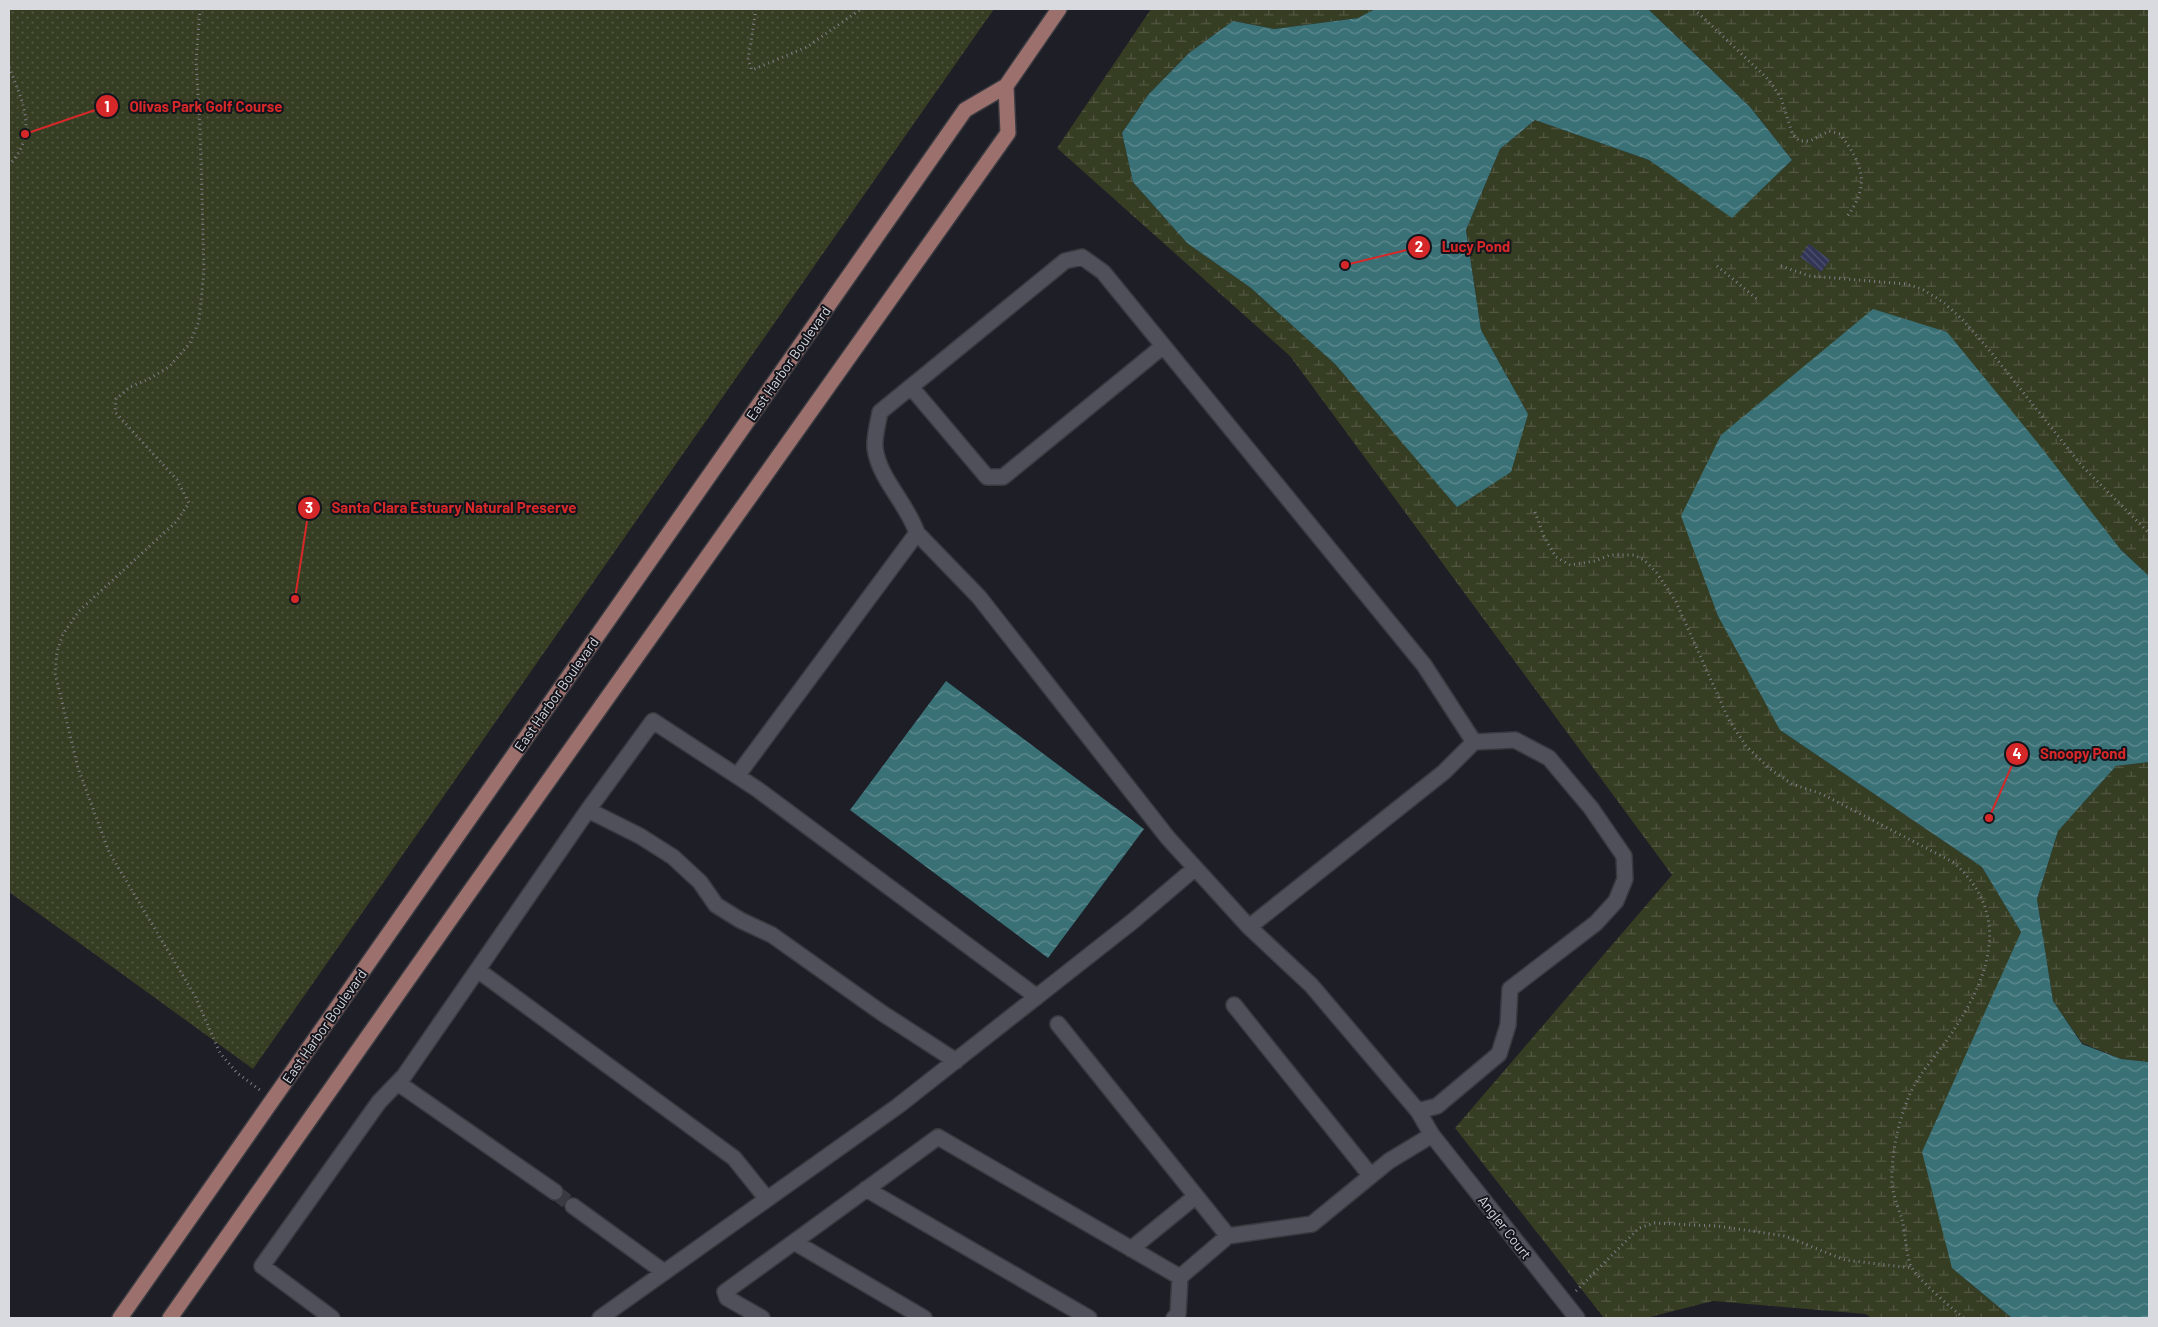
<svg xmlns="http://www.w3.org/2000/svg" width="2158" height="1327" viewBox="0 0 2158 1327" font-family="Barlow,sans-serif">
	<style>
		.grass { fill: url(#grass-dots) }
		.wetland { fill: url(#wetland-marsh) }
		.water { fill: url(#water-waves) }
		.building { fill: url(#building-back-hatch) }
		.lines { fill: none; stroke-linecap: round; stroke-linejoin: round }
		.minor-tunnel { stroke: #393a42; stroke-width: 15; stroke-dasharray: 15 8; stroke-linecap: butt }
		.minor-casing { stroke: #393a40; stroke-width: 18 }
		.major-casing { stroke: #393a40; stroke-width: 18 }
		.path { stroke: #7f8087; stroke-width: 3; stroke-dasharray: 1 4; stroke-linecap: butt }
		.minor { stroke: #4f5059; stroke-width: 15 }
		.major { stroke: #9b706d; stroke-width: 15 }
		.labels { text-anchor: middle; dominant-baseline: central; stroke-width: 4; stroke-linejoin: round; paint-order: stroke }
		.street-label { font-size: 14px; fill: #d9dae0; stroke: #14151c }
		.leader { fill: none; stroke: #d62828; stroke-width: 2 }
		.callout-dot { fill: #d62828; stroke: #14151c; stroke-width: 2 }
		.mark-label { font-size: 15px; text-anchor: middle; font-weight: bold; fill: #fff }
		.callout-label { font-size: 15px; text-anchor: middle; font-weight: bold; fill: #d62828; stroke: #14151c; stroke-width: 4; stroke-linejoin: round; paint-order: stroke }
	</style>
	<defs>
		<pattern id="grass-dots" width="8" height="8" patternUnits="userSpaceOnUse" patternTransform="scale(1.25)"><rect width="8" height="8" fill="#353d23"/><path d="M2 2h.1M6 6h.1" fill="none" stroke="#525843" stroke-width="1.8" stroke-linecap="round"/></pattern>
		<pattern id="wetland-marsh" width="20" height="14" patternUnits="userSpaceOnUse" patternTransform="scale(1.25)"><rect width="20" height="14" fill="#353d23"/><path d="M1 5h8M5 5V1M11 12h8M15 12V8" fill="none" stroke="#525843"/></pattern>
		<pattern id="water-waves" width="16" height="10" patternUnits="userSpaceOnUse" patternTransform="scale(1.25)"><rect width="16" height="10" fill="#3a7176"/><path d="M0 5q4-4 8 0t8 0" fill="none" stroke="#5f8b90"/></pattern>
		<pattern id="building-back-hatch" width="6" height="6" patternUnits="userSpaceOnUse" patternTransform="scale(1.25)"><rect width="6" height="6" fill="#333557"/><path d="M-1 5l2 2M0 0l6 6M5-1l2 2" fill="none" stroke="#50526f"/></pattern>
	</defs>
	<rect width="100%" height="100%" fill="#1d1e26"/>
	<path class="grass" d="M 9,9 L 994,9 L 253,1069 L 9,892 Z"/>
	<path class="wetland" d="M 1151,9 L 1375,9 L 1358,18 L 1274,29 L 1233,21 L 1189,53 L 1148,95 L 1122,133 L 1133,182 L 1187,243 L 1251,288 L 1335,364 L 1458,507 L 1528,414 L 1481,330 L 1466,230 L 1500,149 L 1535,120 L 1649,160 L 1732,217 L 1792,160 L 1750,107 L 1648,9 L 2149,9 L 2149,576 L 2121,550 L 1780,730 L 1982,867 L 2021,932 L 1985,1016 L 1952,1268 L 2012,1318 L 1872,1318 L 1865,1314 L 1713,1301 L 1646,1318 L 1604,1318 L 1455,1128 L 1672,875 L 1290,356 L 1057,148 Z
		M 2149,762 L 2149,1062 L 2121,1059 L 2082,1043 L 2053,1001 L 2037,899 L 2058,831 L 2116,766 Z"/>
	<path class="water" d="M 1375,9 L 1648,9 L 1750,107 L 1792,160 L 1732,218 L 1649,160 L 1535,120 L 1500,149 L 1466,230 L 1481,330 L 1528,414 L 1511,472 L 1457,507 L 1335,364 L 1251,288 L 1187,243 L 1133,182 L 1122,133 L 1148,95 L 1189,53 L 1233,21 L 1274,29 L 1358,18 Z
		M 1873,309 L 1947,332 L 2037,442 L 2121,550 L 2149,576 L 2149,762 L 2116,766 L 2058,831 L 2037,899 L 2053,1001 L 2082,1044 L 2121,1059 L 2149,1062 L 2149,1318 L 2012,1318 L 1952,1268 L 1922,1152 L 2021,932 L 1982,867 L 1780,730 L 1718,616 L 1681,516 L 1721,435 Z
		M 946,681 L 1144,829 L 1048,958 L 850,810 Z"/>
	<path class="building" d="M 1809,244 L 1830,260 L 1821,272 L 1800,257 Z"/>
	<g class="lines">
		<path class="minor-tunnel" d="M 555,1192 L 573,1206"/>
		<defs>
			<path id="minor" d="M 911,387 L 987,477 L 1003,477 L 1162,347
				M 917,533 L 979,597 L 1168,838 L 1249,927 L 1311,985 L 1418,1111 L 1432,1135 L 1577,1318
				M 737,776 L 917,533 C 907,503 879,479 875,448 C 874,437 878,423 880,412 L 1065,261 L 1082,257 L 1103,272 L 1424,665 L 1474,742 L 1515,740 L 1549,758 L 1591,808 L 1624,856 L 1625,879 L 1616,901 L 1596,923 L 1510,989 L 1508,1025 L 1499,1054 L 1437,1106 L 1418,1111
				M 588,810 L 653,721 L 757,789 L 1037,997
				M 1249,927 L 1444,772 L 1474,742
				M 479,971 L 734,1158 L 767,1199
				M 1234,1005 L 1371,1176
				M 1058,1024 L 1228,1236
				M 398,1083 L 555,1192
				M 866,1189 L 1089,1318
				M 573,1206 L 664,1272
				M 1131,1249 L 1196,1196
				M 332,1318 L 262,1266 L 379,1102 L 404,1076 L 588,810 L 640,836 L 673,857 L 700,882 L 716,905 L 740,920 L 772,935 L 882,1013 L 956,1061
				M 600,1318 L 898,1106 L 1133,921 L 1194,869
				M 762,1318 L 727,1298 L 725,1292 L 794,1242
				M 924,1318 L 794,1242 L 938,1137 L 1180,1277
				M 1174,1318 L 1178,1314 L 1180,1277 L 1228,1236 L 1312,1224 L 1389,1161 L 1432,1135"/>
			<path id="major" d="M 120,1318 L 965,110 L 1006,86 L 1059,9
				M 170,1318 L 454,914 L 1008,133 L 1006,86"/>
		</defs>
		<use href="#minor" class="minor-casing"/>
		<use href="#major" class="major-casing"/>
		<path class="path" d="M 200,9 L 196,61 L 200,127 L 204,271 L 199,321 L 190,343 L 170,366 L 149,379 L 130,387 L 116,399 L 115,412 L 177,480 L 189,503 L 176,522 L 79,611 L 63,634 L 57,652 L 55,673 L 78,768 L 109,852 L 195,996 L 220,1053 L 237,1073 L 260,1090
			M 756,9 L 748,60 L 752,70 L 807,47 L 861,9
			M 1694,9 L 1769,80 L 1781,98 L 1792,133 L 1799,141 L 1810,141 L 1829,131 L 1840,134 C 1863,165 1871,185 1846,218
			M 9,67 C 23,102 39,134 9,165
			M 1717,266 L 1757,299
			M 1781,266 L 1810,276 L 1906,284 L 1922,289 L 1943,302 L 1962,319 L 1990,351 L 2082,466 L 2149,533
			M 1535,512 L 1544,537 L 1556,557 L 1570,565 L 1595,561 L 1610,555 L 1634,555 L 1644,560 L 1657,573 L 1676,602 L 1729,720 L 1746,746 L 1770,769 L 1792,784 L 1822,794 L 1953,862 C 2015,916 1988,981 1947,1040 C 1934,1058 1918,1075 1909,1096 C 1898,1123 1891,1154 1892,1184 C 1893,1196 1899,1209 1902,1220 C 1906,1234 1906,1258 1912,1268 C 1920,1281 1951,1308 1964,1318
			M 1576,1291 L 1639,1228 L 1655,1223 L 1717,1226 L 1785,1236 L 1845,1260 L 1912,1268"/>
		<use href="#minor" class="minor"/>
		<use href="#major" class="major"/>
	</g>
	<g class="labels">
		<g class="street-label">
			<text transform="translate(788 363) rotate(-55)">East Harbor Boulevard</text>
			<text transform="translate(556 694) rotate(-55)">East Harbor Boulevard</text>
			<text transform="translate(324 1026) rotate(-55)">East Harbor Boulevard</text>
			<text transform="translate(1505 1227) rotate(52)">Angler Court</text>
		</g>
	</g>
	<path class="leader" d="M25 134L107 106M1345 265L1419 247M295 599L309 508M1989 818L2017 754"/>
	<g class="callout-dot">
		<circle cx="25" cy="134" r="5"/>
		<circle cx="1345" cy="265" r="5"/>
		<circle cx="295" cy="599" r="5"/>
		<circle cx="1989" cy="818" r="5"/>
		<circle cx="107" cy="106" r="12"/>
		<circle cx="1419" cy="247" r="12"/>
		<circle cx="309" cy="508" r="12"/>
		<circle cx="2017" cy="754" r="12"/>
	</g>
	<g class="mark-label">
		<text x="107" y="112">1</text>
		<text x="1419" y="252">2</text>
		<text x="309" y="513">3</text>
		<text x="2017" y="759">4</text>
	</g>
	<g class="callout-label">
		<text x="206" y="112">Olivas Park Golf Course</text>
		<text x="1476" y="252">Lucy Pond</text>
		<text x="454" y="513">Santa Clara Estuary Natural Preserve</text>
		<text x="2083" y="759">Snoopy Pond</text>
	</g>
	<rect width="2158" height="1327" fill="none" stroke="#d9dae0" stroke-width="20"/>
</svg>
